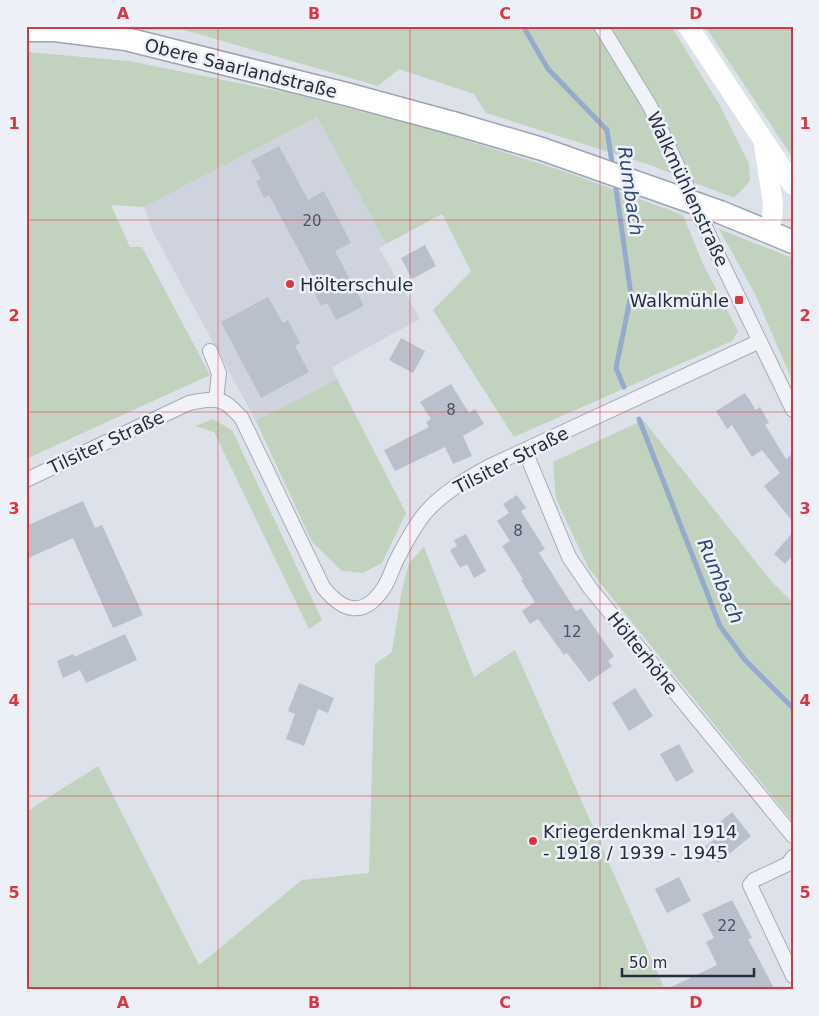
<svg xmlns="http://www.w3.org/2000/svg" width="819" height="1016" viewBox="0 0 819 1016" font-family="'DejaVu Sans',sans-serif">
	<style>
		.built { fill: #cfd3de }
		.green { fill: #c1d3be }
		.lines { fill: none; stroke-linecap: round; stroke-linejoin: round }
		.stream { stroke: #95abcc; stroke-width: 5 }
		.building { fill: #babfcc }
		.minor-casing { stroke: #a6abb7; stroke-width: 16 }
		.primary-casing { stroke: #9ca4b5; stroke-width: 25 }
		.minor { stroke: #f0f2f7; stroke-width: 14 }
		.secondary { stroke: #fff; stroke-width: 20 }
		.primary { stroke: #fff; stroke-width: 22 }
		.primary-bridge-casing { stroke: #9ca4b5; stroke-width: 25; stroke-linecap: butt }
		.primary-bridge { stroke: #fff; stroke-width: 22 }
		.grid { fill: none; stroke: #da3640; stroke-width: 1; stroke-opacity: 0.55 }
		.poi-dot { fill: #da3640; stroke: #edf0f6; stroke-width: 2 }
		.labels { text-anchor: middle; dominant-baseline: central; stroke-width: 5; stroke-linejoin: round; paint-order: stroke }
		.number-label { font-size: 15px; fill: #4a5264 }
		.street-label { font-size: 18px; fill: #252d41; stroke: #edf0f6 }
		.poi-label { font-size: 18px; fill: #252d41; stroke: #edf0f6; text-anchor: start }
		.water-label { font-size: 19px; font-style: italic; fill: #2c4778; stroke: #edf0f6 }
		.neatline { fill: none; stroke: #da3640; stroke-width: 2 }
		.grid-label { font-size: 16px; text-anchor: middle; font-weight: bold; fill: #da3640 }
	</style>
	<rect width="100%" height="100%" fill="#dde1e9"/>
	<path class="built" d="M 317,117 L 386,244 L 379,248 L 420,319 L 332,367 L 337,379 L 256,421 L 154,234 L 144,207 Z"/>
	<path class="green" d="M 171,26 L 671,26 L 719,104 L 749,164 L 750,181 L 734,198 L 650,165 L 486,113 L 474,94 L 399,69 L 378,86 Z
		M 705,26 L 793,26 L 793,159 L 787,149 Z
		M 26,52 L 129,61 L 293,94 L 440,132 L 569,173 L 683,215 L 703,264 L 738,331 L 732,341 L 514,437 L 433,310 L 471,271 L 442,214 L 386,244 L 317,117 L 144,207 L 111,205 L 130,247 L 142,247 L 210,375 L 26,459 Z
		M 719,229 L 793,258 L 793,376 L 791,378 L 755,294 Z
		M 337,379 L 406,513 L 382,563 L 363,573 L 342,571 L 312,542 L 256,421 Z
		M 213,419 L 232,430 L 322,620 L 309,629 L 214,432 L 195,426 Z
		M 643,420 L 771,581 L 793,603 L 793,822 L 589,569 L 556,499 L 553,462 Z
		M 424,547 L 474,677 L 515,650 L 665,990 L 26,990 L 26,812 L 98,766 L 199,965 L 302,880 L 369,873 L 375,664 L 392,652 L 402,589 L 409,563 Z"/>
	<g class="lines">
		<path class="stream" d="M 523,26 L 548,69 L 607,130 L 613,169
			M 615,182 L 631,295 L 616,368 L 624,387
			M 639,419 L 720,626 L 745,660 L 793,708"/>
	</g>
	<path class="building" d="M 279,146 L 308,200 L 324,191 L 351,243 L 335,251 L 364,306 L 336,320 L 327,303 L 321,306 L 313,289 L 318,286 L 269,195 L 264,198 L 256,181 L 261,179 L 251,161 Z
		M 425,245 L 436,266 L 412,279 L 401,258 Z
		M 268,297 L 283,323 L 288,320 L 300,343 L 295,346 L 309,372 L 261,398 L 221,322 Z
		M 401,338 L 425,351 L 413,373 L 389,360 Z
		M 451,384 L 469,413 L 475,409 L 484,424 L 463,436 L 472,456 L 453,464 L 445,447 L 395,471 L 384,450 L 429,427 L 426,422 L 431,419 L 420,402 Z
		M 745,393 L 756,410 L 760,407 L 769,423 L 765,425 L 786,459 L 793,453 L 793,522 L 764,486 L 780,473 L 762,450 L 752,457 L 732,425 L 727,429 L 716,411 Z
		M 517,495 L 526,508 L 521,511 L 545,549 L 539,553 L 576,611 L 581,608 L 614,656 L 608,661 L 612,666 L 589,682 L 567,653 L 564,655 L 538,619 L 530,624 L 522,611 L 535,602 L 521,580 L 523,579 L 502,546 L 510,541 L 497,521 L 509,513 L 503,504 Z
		M 83,501 L 95,528 L 102,525 L 143,615 L 113,628 L 73,538 L 26,559 L 26,526 Z
		M 793,532 L 793,555 L 785,564 L 774,554 Z
		M 466,534 L 486,571 L 474,578 L 467,564 L 460,568 L 450,550 L 457,546 L 454,540 Z
		M 125,634 L 137,660 L 86,683 L 80,670 L 63,678 L 57,661 L 73,654 L 74,657 Z
		M 299,683 L 334,698 L 328,713 L 318,709 L 304,746 L 286,739 L 295,714 L 288,711 Z
		M 635,688 L 653,716 L 629,731 L 612,703 Z
		M 679,744 L 694,772 L 676,782 L 660,754 Z
		M 732,812 L 751,836 L 718,863 L 705,847 L 725,831 L 719,823 Z
		M 679,877 L 691,901 L 667,913 L 655,889 Z
		M 732,900 L 752,938 L 748,939 L 775,990 L 665,990 L 717,965 L 706,942 L 714,938 L 702,914 Z"/>
	<g class="lines">
		<defs>
			<path id="minor" d="M 601,26 L 650,106 L 718,255 L 793,410
				M 210,351 L 219,373 L 216,400
				M 525,451 L 569,557 L 590,588 L 793,836
				M 26,480 L 189,403 C 201,401 214,397 225,403 C 231,406 236,413 241,417 L 323,587 C 343,612 363,618 383,589 C 389,580 392,570 396,561 C 405,544 414,526 426,512 C 444,492 465,480 488,467 L 760,341
				M 793,857 L 788,864 L 754,880 L 750,885 L 793,976"/>
			<path id="primary" d="M 26,30 L 55,30 L 126,39 L 346,94 L 453,123
				M 720,212 L 793,242"/>
		</defs>
		<use href="#minor" class="minor-casing"/>
		<use href="#primary" class="primary-casing"/>
		<use href="#minor" class="minor"/>
		<path class="secondary" d="M 688,26 L 793,185
			M 764,146 L 773,203 L 772,218 L 768,232"/>
		<use href="#primary" class="primary"/>
		<defs>
			<path id="primary-bridge" d="M 453,123 L 542,149 L 720,212"/>
		</defs>
		<use href="#primary-bridge" class="primary-bridge-casing"/>
		<use href="#primary-bridge" class="primary-bridge"/>
	</g>
	<path class="grid" d="M 218,26 L 218,990M 410,26 L 410,990M 600,26 L 600,990M 26,220 L 793,220M 26,412 L 793,412M 26,604 L 793,604M 26,796 L 793,796"/>
	<g class="poi-dot">
		<circle cx="290" cy="284" r="5"/>
		<rect x="734" y="295" width="10" height="10" rx="2.5"/>
		<circle cx="533" cy="841" r="5"/>
	</g>
	<g class="labels">
		<g class="number-label">
			<text x="312" y="221">20</text>
			<text x="451" y="410">8</text>
			<text x="518" y="531">8</text>
			<text x="572" y="632">12</text>
			<text x="727" y="926">22</text>
		</g>
		<g class="street-label">
			<text transform="translate(241 68) rotate(14)">Obere Saarlandstraße</text>
			<text transform="translate(688 189) rotate(65)">Walkmühlenstraße</text>
			<text transform="translate(106 442) rotate(-25)">Tilsiter Straße</text>
			<text transform="translate(511 460) rotate(-27)">Tilsiter Straße</text>
			<text transform="translate(643 653) rotate(51)">Hölterhöhe</text>
		</g>
		<g class="poi-label">
			<text x="300" y="284">Hölterschule</text>
			<text x="729" y="300" text-anchor="end">Walkmühle</text>
			<text x="543" y="831">Kriegerdenkmal 1914<tspan x="543" dy="21">- 1918 / 1939 - 1945</tspan></text>
		</g>
		<g class="water-label">
			<text transform="translate(631 191) rotate(82)">Rumbach</text>
			<text transform="translate(721 581) rotate(67)">Rumbach</text>
		</g>
	</g>
	<rect width="819" height="1016" fill="none" stroke="#edf0f6" stroke-width="55"/>
	<path d="M622 968v8h132v-8" fill="none" stroke="#252d41" stroke-width="2.5"/>
	<text x="629" y="968" font-size="15" fill="#252d41" stroke="#edf0f6" stroke-width="4" paint-order="stroke">50 m</text>
	<rect x="28" y="28" width="764" height="960" class="neatline"/>
	<g class="grid-label">
		<text x="123" y="19">A</text>
		<text x="314" y="19">B</text>
		<text x="505" y="19">C</text>
		<text x="696" y="19">D</text>
		<text x="14" y="129">1</text>
		<text x="805" y="129">1</text>
		<text x="14" y="321">2</text>
		<text x="805" y="321">2</text>
		<text x="14" y="514">3</text>
		<text x="805" y="514">3</text>
		<text x="14" y="706">4</text>
		<text x="805" y="706">4</text>
		<text x="14" y="898">5</text>
		<text x="805" y="898">5</text>
		<text x="123" y="1008">A</text>
		<text x="314" y="1008">B</text>
		<text x="505" y="1008">C</text>
		<text x="696" y="1008">D</text>
	</g>
</svg>
